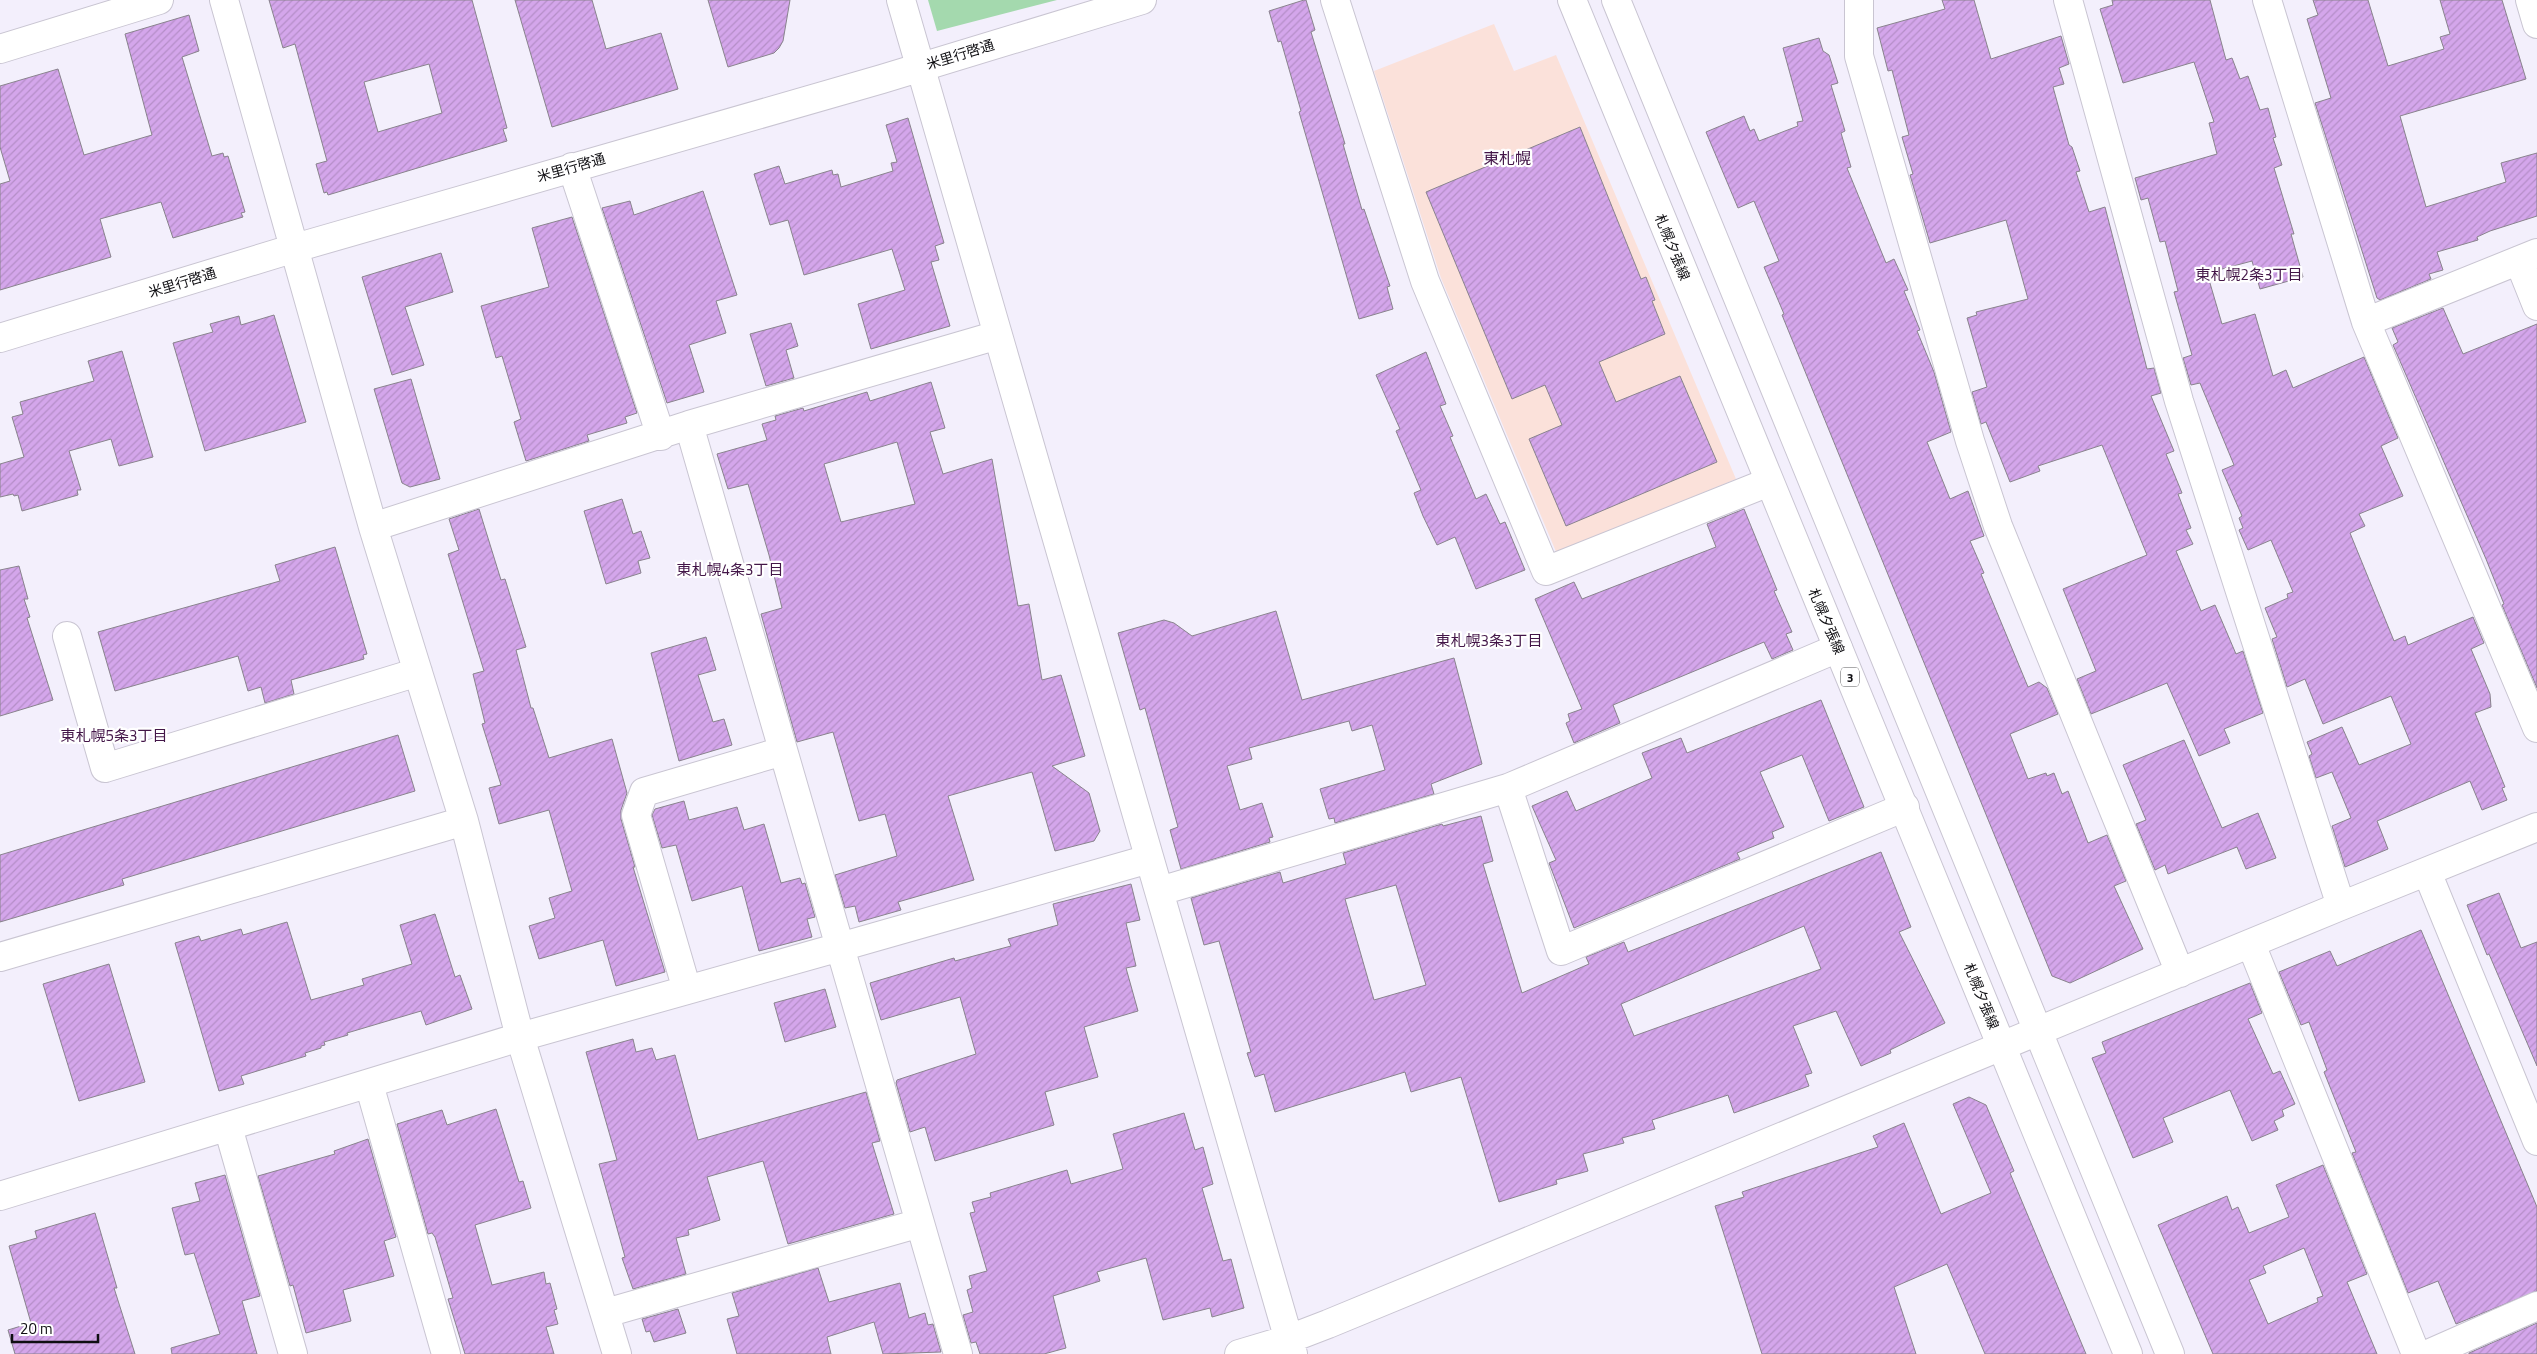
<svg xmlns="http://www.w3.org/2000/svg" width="2537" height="1354" viewBox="0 0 2537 1354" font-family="'Titillium Web','Noto Sans JP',sans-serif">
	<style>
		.medical { fill: #fbe1da }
		.green { fill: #a4d9ae }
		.building { fill: url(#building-hatch); stroke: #89838d; fill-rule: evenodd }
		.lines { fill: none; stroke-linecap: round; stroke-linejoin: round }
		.minor-casing { stroke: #c9c5d2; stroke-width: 30 }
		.major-casing { stroke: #c9c5d2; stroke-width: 30 }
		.minor { stroke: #fff; stroke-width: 28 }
		.major { stroke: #fff; stroke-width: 28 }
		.labels { text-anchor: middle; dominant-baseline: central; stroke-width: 4.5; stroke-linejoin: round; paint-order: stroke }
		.shield { fill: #fff; stroke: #575659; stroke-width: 1 }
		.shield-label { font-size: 12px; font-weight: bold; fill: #0f0e12 }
		.street-label { font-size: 14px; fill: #0f0e12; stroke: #fff }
		.neighbourhood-label { font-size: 15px; fill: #431648; stroke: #fff }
		.quarter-label { font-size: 16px; fill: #431648; stroke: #fff }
	</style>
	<defs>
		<pattern id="building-hatch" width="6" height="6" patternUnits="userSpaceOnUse" patternTransform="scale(1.25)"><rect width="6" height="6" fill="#d4a6eb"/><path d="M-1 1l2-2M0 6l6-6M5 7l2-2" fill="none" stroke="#b58ec8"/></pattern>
	</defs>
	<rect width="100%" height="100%" fill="#f3effc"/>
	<path class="medical" d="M 1494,24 L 1514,71 L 1556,55 L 1736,479 L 1557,554 L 1441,278 L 1374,71 Z"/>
	<path class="green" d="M 928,0 L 1057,0 L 937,31 Z"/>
	<path class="building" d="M 269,0 L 472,0 L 507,128 L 503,129 L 507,141 L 328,195 L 327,192 L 324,193 L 316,164 L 327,161 L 295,44 L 283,48 ZM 429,64 L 442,113 L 378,132 L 364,82 Z
		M 515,0 L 592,0 L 606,49 L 661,33 L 678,89 L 552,127 Z
		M 708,0 L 790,0 L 783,41 L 779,48 L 774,53 L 728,67 Z
		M 1304,0 L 1306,0 L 1315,30 L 1311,32 L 1345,144 L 1343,144 L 1362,210 L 1364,209 L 1390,286 L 1387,287 L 1393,309 L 1359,319 L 1299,112 L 1301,111 L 1281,41 L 1278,42 L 1269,11 Z
		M 1942,0 L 1974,0 L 1991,59 L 2061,36 L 2069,64 L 2059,68 L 2064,84 L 2053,87 L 2069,145 L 2072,147 L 2080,171 L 2076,172 L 2089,212 L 2105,207 L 2147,369 L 2154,368 L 2161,393 L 2151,396 L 2174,451 L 2166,454 L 2182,493 L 2178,494 L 2191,528 L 2186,530 L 2193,544 L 2176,551 L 2201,611 L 2215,605 L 2236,654 L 2243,651 L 2263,713 L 2224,729 L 2230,743 L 2199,756 L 2167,683 L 2091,714 L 2077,679 L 2096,671 L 2063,589 L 2147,555 L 2102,445 L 2038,466 L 2040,471 L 2010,482 L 1986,422 L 1981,424 L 1972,392 L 1987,387 L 1967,318 L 1977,315 L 1976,312 L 2028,299 L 2006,220 L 1930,243 L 1910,175 L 1913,174 L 1902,137 L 1909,135 L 1892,70 L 1888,71 L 1877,28 L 1945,9 Z
		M 2112,0 L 2210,0 L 2226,60 L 2232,58 L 2240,79 L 2248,76 L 2260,110 L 2268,108 L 2276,137 L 2273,138 L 2282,165 L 2274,168 L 2294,234 L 2291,234 L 2303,277 L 2260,289 L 2252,261 L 2207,273 L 2222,324 L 2255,314 L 2273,376 L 2286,370 L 2293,388 L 2364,357 L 2398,438 L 2381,446 L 2403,496 L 2359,514 L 2365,526 L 2350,533 L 2394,641 L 2405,636 L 2408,645 L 2473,617 L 2484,643 L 2471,649 L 2490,694 L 2491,707 L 2475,713 L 2505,787 L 2502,788 L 2507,800 L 2482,810 L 2470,781 L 2377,821 L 2388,849 L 2345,867 L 2332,826 L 2351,818 L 2332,772 L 2316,778 L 2309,756 L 2312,754 L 2307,742 L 2342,727 L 2359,765 L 2411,744 L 2391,696 L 2323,724 L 2305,679 L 2287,687 L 2272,639 L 2277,637 L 2265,608 L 2288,598 L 2287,594 L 2293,592 L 2271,540 L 2248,550 L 2239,530 L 2243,528 L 2239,518 L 2242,516 L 2222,470 L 2234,465 L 2200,383 L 2191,385 L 2183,358 L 2192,355 L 2174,292 L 2178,291 L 2165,241 L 2160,242 L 2148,198 L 2141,200 L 2135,178 L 2217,154 L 2209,123 L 2214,122 L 2194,62 L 2123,83 L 2100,9 L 2113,5 Z
		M 2313,0 L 2368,0 L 2388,66 L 2444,49 L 2440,37 L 2450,34 L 2440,0 L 2502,0 L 2526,79 L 2400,116 L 2426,207 L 2506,182 L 2501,163 L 2537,153 L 2537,216 L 2490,231 L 2477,237 L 2478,240 L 2437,252 L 2443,270 L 2429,274 L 2431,279 L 2380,300 L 2377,298 L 2315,103 L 2331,98 L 2307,19 L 2318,15 Z
		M 189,15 L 199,51 L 182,57 L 212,156 L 223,153 L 224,157 L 228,156 L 245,212 L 241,213 L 243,217 L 173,238 L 161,202 L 100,219 L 111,257 L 0,290 L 0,184 L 10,181 L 0,147 L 0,86 L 58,69 L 84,155 L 152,135 L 125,34 Z
		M 1819,38 L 1823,51 L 1829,55 L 1838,83 L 1831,85 L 1845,131 L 1841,133 L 1851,167 L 1847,168 L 1886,263 L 1894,259 L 1908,290 L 1904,291 L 1920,330 L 1917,331 L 1934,372 L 1951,432 L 1927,442 L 1950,499 L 1968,491 L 1984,536 L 1970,541 L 1984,573 L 1981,574 L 2028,687 L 2039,682 L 2047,688 L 2058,714 L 2010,734 L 2028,779 L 2046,773 L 2047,776 L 2054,773 L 2062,794 L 2068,791 L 2088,843 L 2107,835 L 2126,881 L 2114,886 L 2143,949 L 2070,983 L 2052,976 L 1782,315 L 1784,314 L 1764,267 L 1779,261 L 1754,201 L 1738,208 L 1706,132 L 1744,116 L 1750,131 L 1754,129 L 1759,141 L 1798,126 L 1797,122 L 1803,121 L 1783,48 Z
		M 908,118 L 944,243 L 935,246 L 939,260 L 931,262 L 950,326 L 871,349 L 858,304 L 905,290 L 892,249 L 804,275 L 788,220 L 770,225 L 754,174 L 779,166 L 785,184 L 832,170 L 833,175 L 838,174 L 841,187 L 893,171 L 891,163 L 897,162 L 886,125 Z
		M 1580,127 L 1641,279 L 1646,277 L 1655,300 L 1652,301 L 1665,334 L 1599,362 L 1616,402 L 1680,376 L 1717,462 L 1566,526 L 1529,439 L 1562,425 L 1545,385 L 1512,399 L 1426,192 Z
		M 703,191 L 737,295 L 716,301 L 726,333 L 689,345 L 704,392 L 667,403 L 602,208 L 630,201 L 634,215 Z
		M 572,217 L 637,413 L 625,417 L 627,423 L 587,435 L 589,441 L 526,461 L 514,422 L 521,419 L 502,356 L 496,358 L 481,306 L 549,287 L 532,228 Z
		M 441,253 L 453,292 L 405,307 L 424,365 L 392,375 L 362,277 Z
		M 2443,308 L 2463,354 L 2537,324 L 2537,688 L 2502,605 L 2504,604 L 2486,559 L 2393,345 L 2398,342 L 2392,328 Z
		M 274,315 L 306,422 L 205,451 L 173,343 L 213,332 L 210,324 L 239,316 L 241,325 Z
		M 791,323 L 798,346 L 786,350 L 794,378 L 766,386 L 750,334 Z
		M 122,351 L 153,457 L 119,466 L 111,439 L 69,451 L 81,490 L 77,490 L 78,495 L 22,511 L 18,495 L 14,496 L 13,494 L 0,497 L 0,464 L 24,457 L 12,417 L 23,414 L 20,402 L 94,381 L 88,361 Z
		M 1426,352 L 1446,404 L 1440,406 L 1453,436 L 1450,437 L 1476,499 L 1486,494 L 1500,524 L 1505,522 L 1525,570 L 1476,589 L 1455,537 L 1437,545 L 1423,516 L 1414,493 L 1421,490 L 1396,431 L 1400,429 L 1376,375 Z
		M 411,379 L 440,479 L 410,487 L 402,483 L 374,389 Z
		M 931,382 L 945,428 L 930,432 L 943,474 L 992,459 L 1018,606 L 1029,604 L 1042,680 L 1061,675 L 1085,756 L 1052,766 L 1089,793 L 1100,831 L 1094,841 L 1055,851 L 1032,772 L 948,796 L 974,880 L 898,902 L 901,910 L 859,922 L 855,906 L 845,908 L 835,875 L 897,856 L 885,814 L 859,821 L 833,732 L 797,742 L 761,614 L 782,608 L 769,555 L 748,484 L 728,489 L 717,454 L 767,440 L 762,424 L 776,420 L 775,416 L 803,408 L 804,411 L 867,392 L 870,401 ZM 897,442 L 915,504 L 841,522 L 824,464 Z
		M 622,499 L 633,534 L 641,531 L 650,558 L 638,561 L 641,573 L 606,584 L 584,511 Z
		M 479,509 L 501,580 L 505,579 L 526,647 L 516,650 L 531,708 L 533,708 L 549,758 L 612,739 L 627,793 L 621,810 L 621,819 L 635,867 L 633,867 L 665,972 L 616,986 L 603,940 L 539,959 L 529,926 L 555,918 L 549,898 L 572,891 L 549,810 L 499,824 L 489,788 L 501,785 L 482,724 L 485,723 L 473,674 L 484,671 L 448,554 L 459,550 L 449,519 Z
		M 1744,509 L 1777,590 L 1774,591 L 1792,632 L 1786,634 L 1793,650 L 1772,659 L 1764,642 L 1613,705 L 1620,723 L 1574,743 L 1566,723 L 1570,721 L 1568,714 L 1582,709 L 1535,599 L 1574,582 L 1582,599 L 1716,547 L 1707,524 Z
		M 335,547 L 367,654 L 363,655 L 364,659 L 291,680 L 294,694 L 265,703 L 261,687 L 248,691 L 238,656 L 115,691 L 98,632 L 280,581 L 275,565 Z
		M 19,566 L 28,599 L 24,599 L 30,617 L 27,618 L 53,700 L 0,716 L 0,570 Z
		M 1276,611 L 1302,700 L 1454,658 L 1482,764 L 1431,784 L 1434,794 L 1335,823 L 1334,818 L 1329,819 L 1320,789 L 1385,770 L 1372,725 L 1352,731 L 1349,721 L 1249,748 L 1252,759 L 1227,766 L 1240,810 L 1262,803 L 1273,837 L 1269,838 L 1270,842 L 1181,869 L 1170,830 L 1178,827 L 1145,708 L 1140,710 L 1118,633 L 1164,620 L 1174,623 L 1192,636 Z
		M 706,637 L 716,670 L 698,675 L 713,722 L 724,719 L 732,745 L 679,761 L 651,653 Z
		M 1821,700 L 1864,807 L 1829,821 L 1802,755 L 1760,772 L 1784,827 L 1772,832 L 1774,838 L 1737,853 L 1740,859 L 1574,928 L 1549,863 L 1556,860 L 1532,806 L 1567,791 L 1576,811 L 1652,778 L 1642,753 L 1681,738 L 1687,753 Z
		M 398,735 L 415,791 L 122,879 L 124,885 L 0,922 L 0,855 Z
		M 2184,740 L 2222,828 L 2258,813 L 2276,858 L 2246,869 L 2237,847 L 2168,874 L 2165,865 L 2155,870 L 2136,824 L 2146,820 L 2123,765 Z
		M 684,801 L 689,820 L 737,807 L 744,830 L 764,824 L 781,883 L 800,878 L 802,884 L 805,883 L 815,917 L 807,919 L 812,937 L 759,951 L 742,886 L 692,901 L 676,845 L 662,848 L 652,815 L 655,809 Z
		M 1481,816 L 1493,861 L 1483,864 L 1522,993 L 1589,964 L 1586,957 L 1624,942 L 1628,952 L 1881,852 L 1911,927 L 1899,932 L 1945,1023 L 1890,1050 L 1891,1053 L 1861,1066 L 1836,1011 L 1793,1026 L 1812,1073 L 1805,1075 L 1809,1086 L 1734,1113 L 1728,1095 L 1652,1120 L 1655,1129 L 1622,1138 L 1624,1143 L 1583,1154 L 1588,1171 L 1556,1180 L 1557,1184 L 1499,1202 L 1461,1077 L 1411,1092 L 1405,1072 L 1275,1112 L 1264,1074 L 1255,1077 L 1247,1053 L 1251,1052 L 1219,941 L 1204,945 L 1191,898 L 1280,872 L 1283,883 L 1346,864 L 1343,853 L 1442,824 L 1443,826 ZM 1396,885 L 1426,985 L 1374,1000 L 1345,899 ZM 1804,926 L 1821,969 L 1634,1036 L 1621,1004 Z
		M 1131,884 L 1140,920 L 1126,923 L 1136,966 L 1126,968 L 1138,1011 L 1084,1027 L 1098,1077 L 1045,1092 L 1054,1125 L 935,1161 L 925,1127 L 910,1132 L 896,1083 L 897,1080 L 976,1054 L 960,997 L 881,1020 L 870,983 L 954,958 L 955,961 L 1011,946 L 1008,939 L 1058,925 L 1053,904 Z
		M 2499,893 L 2521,948 L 2537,942 L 2537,1066 L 2489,954 L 2487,955 L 2467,905 Z
		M 435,914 L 455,977 L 460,975 L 472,1009 L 426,1025 L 421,1011 L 347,1033 L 348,1035 L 324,1042 L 325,1045 L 321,1046 L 321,1048 L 305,1053 L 306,1056 L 241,1076 L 244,1084 L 219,1091 L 175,943 L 199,936 L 201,941 L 241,929 L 243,935 L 287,922 L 311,1000 L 364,985 L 362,979 L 412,964 L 400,925 Z
		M 2421,930 L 2537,1207 L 2537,1291 L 2456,1324 L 2438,1281 L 2408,1293 L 2352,1153 L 2356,1152 L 2324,1072 L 2327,1070 L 2309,1022 L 2301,1025 L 2279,972 L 2330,951 L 2337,966 Z
		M 109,964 L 145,1082 L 79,1101 L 43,984 Z
		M 2250,983 L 2262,1013 L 2248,1019 L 2273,1074 L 2280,1071 L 2295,1104 L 2282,1110 L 2284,1116 L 2274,1121 L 2278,1130 L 2252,1141 L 2230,1090 L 2163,1118 L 2173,1142 L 2133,1158 L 2092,1058 L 2106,1053 L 2102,1042 Z
		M 825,989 L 836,1027 L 785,1042 L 774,1003 Z
		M 633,1039 L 636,1052 L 652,1048 L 656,1060 L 675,1055 L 698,1140 L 866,1092 L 880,1141 L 872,1143 L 894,1214 L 788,1244 L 763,1161 L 707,1177 L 720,1220 L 688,1230 L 689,1235 L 676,1238 L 686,1274 L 633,1289 L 622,1258 L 625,1257 L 599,1164 L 617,1160 L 586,1052 Z
		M 1969,1097 L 1986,1105 L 2014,1171 L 2010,1173 L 2086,1354 L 1985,1354 L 1947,1264 L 1894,1287 L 1916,1354 L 1762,1354 L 1715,1206 L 1744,1197 L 1742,1192 L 1878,1147 L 1873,1136 L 1904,1123 L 1941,1214 L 1991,1193 L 1953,1104 Z
		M 496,1109 L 519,1182 L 523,1181 L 531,1208 L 475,1225 L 492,1285 L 544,1272 L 546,1284 L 550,1283 L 557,1309 L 554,1310 L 558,1324 L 546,1327 L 554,1354 L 465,1354 L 448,1299 L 453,1298 L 435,1237 L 432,1233 L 428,1234 L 397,1124 L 442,1110 L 447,1125 Z
		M 1184,1113 L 1195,1150 L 1203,1147 L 1213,1184 L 1202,1188 L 1223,1261 L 1231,1259 L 1244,1308 L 1212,1317 L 1210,1308 L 1163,1320 L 1146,1258 L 1097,1272 L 1100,1281 L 1053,1296 L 1066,1348 L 1044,1354 L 980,1354 L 976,1342 L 971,1343 L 963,1315 L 973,1312 L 967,1290 L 972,1288 L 969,1276 L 987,1271 L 970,1213 L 975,1212 L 972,1202 L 991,1197 L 990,1193 L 1067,1170 L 1071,1184 L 1123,1169 L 1113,1134 Z
		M 368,1139 L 396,1237 L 384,1241 L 394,1276 L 343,1290 L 351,1321 L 306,1333 L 293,1285 L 290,1286 L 258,1176 L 335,1154 L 334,1151 Z
		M 2323,1165 L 2367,1274 L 2347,1282 L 2377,1354 L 2213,1354 L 2158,1225 L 2227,1196 L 2232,1210 L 2238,1207 L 2249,1233 L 2289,1217 L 2276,1185 ZM 2304,1248 L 2323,1296 L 2317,1298 L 2318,1302 L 2268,1324 L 2249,1280 L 2266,1273 L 2263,1266 Z
		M 225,1175 L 260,1296 L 242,1301 L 257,1354 L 172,1354 L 171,1348 L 220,1334 L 194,1253 L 185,1255 L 172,1208 L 200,1201 L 195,1183 Z
		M 95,1213 L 117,1288 L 114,1288 L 135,1354 L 15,1354 L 8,1330 L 31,1323 L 9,1246 L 37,1238 L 35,1231 Z
		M 818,1268 L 829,1302 L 900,1283 L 909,1318 L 925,1313 L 928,1325 L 933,1324 L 941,1352 L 883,1354 L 874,1322 L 827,1337 L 831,1354 L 737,1354 L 727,1319 L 739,1316 L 732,1293 Z
		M 678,1309 L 686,1333 L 654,1342 L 650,1331 L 646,1332 L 642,1319 Z
		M 2537,1323 L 2537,1354 L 2469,1354 L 2469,1353 Z"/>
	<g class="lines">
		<defs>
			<path id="minor" d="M 224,0 L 373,527 L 464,821 L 520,1037 L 617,1354
				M 901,0 L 1293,1354
				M 1335,0 L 1425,281 L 1546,571 L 1769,482
				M 1859,0 L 1859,56 L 1970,441 L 1998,526 L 2180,973
				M 2068,0 L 2179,401 L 2341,906
				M 2267,0 L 2366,322 L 2537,728
				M 2530,0 L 2537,24
				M 0,49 L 159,0
				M 572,167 L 661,436
				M 2519,261 L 2537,306
				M 2366,322 L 2537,253
				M 0,338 L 295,248 L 882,79 L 1142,0
				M 689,425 L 840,947 L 1149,859
				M 373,527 L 689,425 L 998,335
				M 67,636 L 105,768 L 418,672
				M 1508,788 L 1561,951 L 1905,807
				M 2427,872 L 2537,1141
				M 1160,891 L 1508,788 L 1838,648
				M 2251,944 L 2416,1354
				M 0,957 L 464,821
				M 687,990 L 636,815 L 644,792 L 783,751
				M 369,1084 L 446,1354
				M 228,1127 L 293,1354
				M 0,1196 L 520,1037 L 840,947 L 958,1354
				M 606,1313 L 920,1223
				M 1239,1354 L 1289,1339 L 1328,1324 L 2341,906 L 2537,827
				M 2428,1354 L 2537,1306"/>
			<path id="major" d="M 1572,0 L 2128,1354
				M 1616,0 L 2170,1354"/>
		</defs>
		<use href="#minor" class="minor-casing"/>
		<use href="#major" class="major-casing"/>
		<use href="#minor" class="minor"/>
		<use href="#major" class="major"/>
	</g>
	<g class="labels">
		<rect class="shield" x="1841" y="667.5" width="18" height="19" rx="4"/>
		<g class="shield-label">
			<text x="1850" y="677">3</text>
		</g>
		<g class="street-label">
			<text transform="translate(960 54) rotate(-17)">米里行啓通</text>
			<text transform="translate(571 167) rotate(-16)">米里行啓通</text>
			<text transform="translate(1673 247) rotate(68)">札幌夕張線</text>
			<text transform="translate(182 282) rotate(-17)">米里行啓通</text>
			<text transform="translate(1827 621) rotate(67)">札幌夕張線</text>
			<text transform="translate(1982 996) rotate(68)">札幌夕張線</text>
		</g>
		<g class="neighbourhood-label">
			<text x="2249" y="274">東札幌2条3丁目</text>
			<text x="730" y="569">東札幌4条3丁目</text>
			<text x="1489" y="640">東札幌3条3丁目</text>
			<text x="114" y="735">東札幌5条3丁目</text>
		</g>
		<g class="quarter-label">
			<text x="1507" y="158">東札幌</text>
		</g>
	</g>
	<path d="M12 1334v8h86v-8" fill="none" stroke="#0f0e12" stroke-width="2.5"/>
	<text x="20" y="1334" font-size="15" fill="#0f0e12" stroke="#ffffff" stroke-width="4" paint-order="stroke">20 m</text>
</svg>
